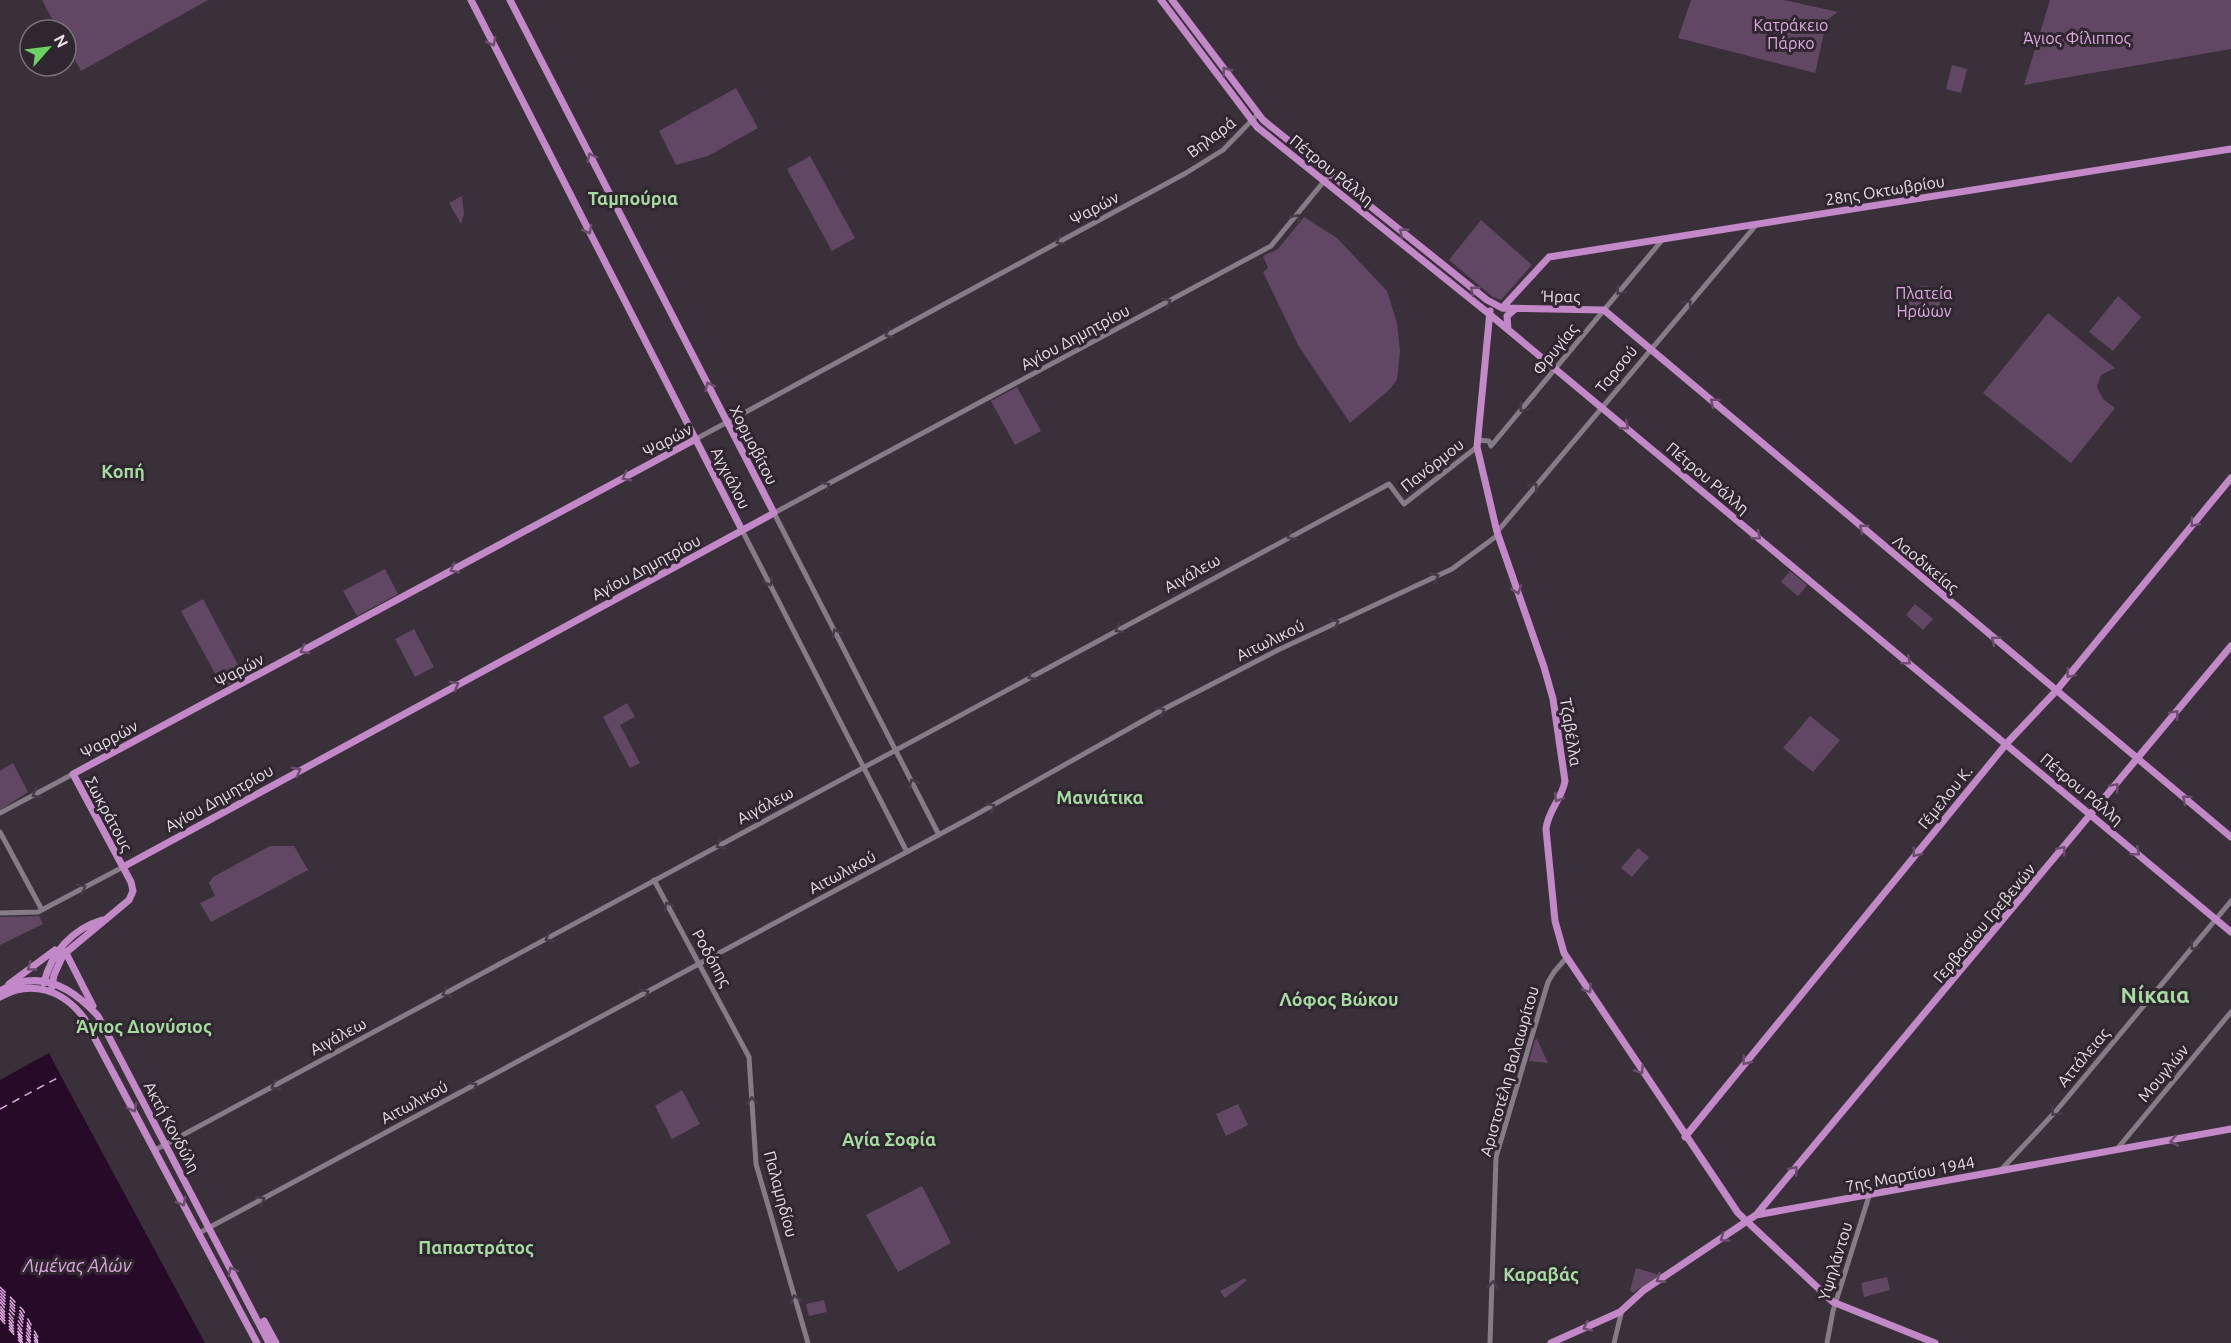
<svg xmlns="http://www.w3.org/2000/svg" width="2231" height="1343" viewBox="0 0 2231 1343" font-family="Ubuntu,sans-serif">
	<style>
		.green { fill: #614763 }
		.water { fill: #260a28 }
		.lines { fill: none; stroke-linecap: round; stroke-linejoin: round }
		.ferry { stroke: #dfaae2; stroke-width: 1.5; stroke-dasharray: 8 6; stroke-linecap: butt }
		.minor { stroke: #867b87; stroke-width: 5 }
		.major { stroke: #c388c8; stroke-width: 7 }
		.oneway { stroke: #6b4d6d }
		.oneway2 { stroke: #463b46 }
		.labels { text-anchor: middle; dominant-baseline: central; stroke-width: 6; stroke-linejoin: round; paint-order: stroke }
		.park-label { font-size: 16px; fill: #dfaae2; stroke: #302630 }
		.street-label { font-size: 16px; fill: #e7e1e7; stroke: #302630 }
		.neighbourhood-label { font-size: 18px; font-weight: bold; fill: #a5dc9f; stroke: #302630 }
		.water-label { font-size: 18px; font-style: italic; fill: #dfaae2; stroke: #302630 }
		.district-label { font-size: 22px; font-weight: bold; fill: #a5dc9f; stroke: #302630 }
	</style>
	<rect width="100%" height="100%" fill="#3a303a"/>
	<path class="green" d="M 42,0 L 208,0 L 81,71 L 66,44 L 66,30 L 58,30 Z
		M 1691,0 L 1784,0 L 1838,12 L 1827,20 L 1815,73 L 1678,38 Z
		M 2050,0 L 2231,0 L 2231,49 L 2024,85 Z
		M 1952,65 L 1967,69 L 1961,93 L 1946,89 Z
		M 736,88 L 758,128 L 708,156 L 676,165 L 659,131 Z
		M 810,156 L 855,238 L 832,251 L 787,169 Z
		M 462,196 L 464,214 L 461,224 L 449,203 Z
		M 1304,217 L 1337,238 L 1387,291 L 1397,323 L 1400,351 L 1397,380 L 1389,390 L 1350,423 L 1298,345 L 1263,272 L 1268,268 L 1263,256 L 1278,249 Z
		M 1481,220 L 1532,265 L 1501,300 L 1493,297 L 1449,260 Z
		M1908 302a16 16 0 1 1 32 0a16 16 0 1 1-32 0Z
		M 2118,296 L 2141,317 L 2113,351 L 2089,332 Z
		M 2048,313 L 2115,368 L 2101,375 L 2097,387 L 2103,399 L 2115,408 L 2071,463 L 1983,393 Z
		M 1017,387 L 1041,431 L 1015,445 L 991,401 Z
		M 385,569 L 398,594 L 357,616 L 343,591 Z
		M 1790,571 L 1807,585 L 1798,596 L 1781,582 Z
		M 203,599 L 244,676 L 223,688 L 181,611 Z
		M 1915,604 L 1933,619 L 1923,630 L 1906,615 Z
		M 414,629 L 434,667 L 415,677 L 395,639 Z
		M 627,703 L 635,717 L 620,725 L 640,763 L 630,768 L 603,717 Z
		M 1810,716 L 1840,740 L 1813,772 L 1783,748 Z
		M 13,763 L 28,792 L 0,810 L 0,771 Z
		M 270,846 L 294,846 L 308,870 L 211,922 L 200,903 L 215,896 L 209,883 L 213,877 Z
		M 1638,848 L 1649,857 L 1632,877 L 1621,868 Z
		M 39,916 L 43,924 L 0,945 L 0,917 Z
		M 1537,1039 L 1548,1063 L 1529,1061 L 1535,1040 Z
		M 682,1090 L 700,1124 L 672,1139 L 655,1106 Z
		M 1238,1104 L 1248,1125 L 1226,1136 L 1216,1114 Z
		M 922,1186 L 951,1243 L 898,1272 L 866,1215 Z
		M 1636,1268 L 1659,1275 L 1633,1293 L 1630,1290 Z
		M 1887,1277 L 1890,1290 L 1864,1297 L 1861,1283 Z
		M 1245,1278 L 1246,1281 L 1225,1298 L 1220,1291 Z
		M 824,1300 L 827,1312 L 809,1316 L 806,1304 Z"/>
	<path class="water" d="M 49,1053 L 61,1076 L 205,1343 L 0,1343 L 0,1080 Z"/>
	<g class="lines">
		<path class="ferry" d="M 0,1109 L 61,1076
			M 0,1287 L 23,1310 L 41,1343
			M 0,1290 L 21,1312 L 39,1343
			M 0,1293 L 19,1313 L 38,1343
			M 0,1296 L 17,1314 L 36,1343
			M 0,1299 L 15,1316 L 34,1343
			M 0,1302 L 32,1343
			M 0,1306 L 30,1343
			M 0,1309 L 27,1343
			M 0,1312 L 25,1343
			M 0,1315 L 23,1343
			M 0,1318 L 21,1343"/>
		<path class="minor" d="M 696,439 L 1186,173 L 1223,150 L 1258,114
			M 1477,440 L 1489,441 L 1491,446 L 1663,239
			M 742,530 L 907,852
			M 1497,532 L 1757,224
			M 0,813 L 73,774
			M 0,832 L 42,910
			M 939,835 L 774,513 L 1271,246 L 1330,174
			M 654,880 L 749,1057 L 756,1164 L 808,1343
			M 0,913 L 38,912 L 123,867
			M 2117,1149 L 2231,1012
			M 155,1150 L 1389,484 L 1404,504 L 1477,447
			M 2000,1171 L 2056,1111 L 2231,901
			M 199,1233 L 970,818 L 1162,710 L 1278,650 L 1452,569 L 1498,535
			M 1490,1343 L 1496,1157 L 1548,982 L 1554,972 L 1567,957
			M 1614,1343 L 1622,1310
			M 1827,1343 L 1833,1311 L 1869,1196"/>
		<path class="major" d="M 471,0 L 742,530
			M 1161,0 L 1257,127 L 1488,313 L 2231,932
			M 1172,0 L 1263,120 L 1487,300 L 1502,308 L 1604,310 L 2231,837
			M 1502,308 L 1549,257 L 2231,149
			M 1490,311 L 1477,447 L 1497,532 L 1544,667 L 1553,699 L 1565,781 C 1562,799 1548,810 1546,829 L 1555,921 L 1564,953 L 1738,1213 L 1833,1302 L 1935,1343
			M 1508,329 L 1507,316 L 1515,309
			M 123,867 L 774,513 L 510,0
			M 66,953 L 93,1006
			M 44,983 C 51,953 72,929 102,920
			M 9,984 L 55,950
			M 0,991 C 38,968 71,986 98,1016 L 269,1343
			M 51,992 L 54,975 L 63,955 L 129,900 L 133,891 L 131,882 L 73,774 L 696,439
			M 0,997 C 31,979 63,990 84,1018 L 257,1343
			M 1685,1137 L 2007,743 L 2056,691 L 2231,478
			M 1756,1215 L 2231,646
			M 264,1321 L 276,1343
			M 1551,1343 L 1620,1312 L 1644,1290 L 1756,1215 L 2231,1129"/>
	</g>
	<defs><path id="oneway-chevron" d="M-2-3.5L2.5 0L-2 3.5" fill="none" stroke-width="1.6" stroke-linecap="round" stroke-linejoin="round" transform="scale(1.5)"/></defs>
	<g class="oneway">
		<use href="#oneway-chevron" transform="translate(492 42) rotate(63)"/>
		<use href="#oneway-chevron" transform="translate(1226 71) rotate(-127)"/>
		<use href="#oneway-chevron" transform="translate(591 157) rotate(-117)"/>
		<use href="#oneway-chevron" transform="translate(588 230) rotate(63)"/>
		<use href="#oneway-chevron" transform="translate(1403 232) rotate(-141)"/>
		<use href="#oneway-chevron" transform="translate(1474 290) rotate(-141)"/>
		<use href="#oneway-chevron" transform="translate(709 386) rotate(-117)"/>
		<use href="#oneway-chevron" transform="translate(1714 402) rotate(-140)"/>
		<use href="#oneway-chevron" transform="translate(1625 426) rotate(40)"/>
		<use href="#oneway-chevron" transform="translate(626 477) rotate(152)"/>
		<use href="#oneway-chevron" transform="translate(2194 523) rotate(129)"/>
		<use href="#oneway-chevron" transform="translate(1863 528) rotate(-140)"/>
		<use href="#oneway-chevron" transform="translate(1757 536) rotate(40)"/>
		<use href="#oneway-chevron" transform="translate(454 569) rotate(152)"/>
		<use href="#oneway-chevron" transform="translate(1517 590) rotate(71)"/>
		<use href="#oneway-chevron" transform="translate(1995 640) rotate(-140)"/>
		<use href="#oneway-chevron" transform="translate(304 650) rotate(152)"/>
		<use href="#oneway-chevron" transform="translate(1907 661) rotate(40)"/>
		<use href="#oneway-chevron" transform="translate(2070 674) rotate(130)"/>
		<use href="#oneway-chevron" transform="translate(455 685) rotate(-28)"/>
		<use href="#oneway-chevron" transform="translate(2175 714) rotate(-50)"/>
		<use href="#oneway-chevron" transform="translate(297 771) rotate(-28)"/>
		<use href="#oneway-chevron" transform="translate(2115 787) rotate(-50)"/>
		<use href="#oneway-chevron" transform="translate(1558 798) rotate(122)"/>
		<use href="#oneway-chevron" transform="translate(2186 799) rotate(-140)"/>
		<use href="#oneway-chevron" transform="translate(2062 850) rotate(-50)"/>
		<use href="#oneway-chevron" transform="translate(2136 852) rotate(40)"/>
		<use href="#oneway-chevron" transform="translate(1916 853) rotate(129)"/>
		<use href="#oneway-chevron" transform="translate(31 967) rotate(144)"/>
		<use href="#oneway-chevron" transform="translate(1588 989) rotate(56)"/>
		<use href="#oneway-chevron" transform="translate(1746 1061) rotate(129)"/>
		<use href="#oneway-chevron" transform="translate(1640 1070) rotate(57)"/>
		<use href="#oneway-chevron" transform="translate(133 1108) rotate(62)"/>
		<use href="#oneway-chevron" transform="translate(2174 1141) rotate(170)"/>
		<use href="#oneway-chevron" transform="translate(1794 1170) rotate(-50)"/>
		<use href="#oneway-chevron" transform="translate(182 1202) rotate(62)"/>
		<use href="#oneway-chevron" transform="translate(1724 1238) rotate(145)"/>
		<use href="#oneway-chevron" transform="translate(232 1271) rotate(-118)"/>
		<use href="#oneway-chevron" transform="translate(1660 1279) rotate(147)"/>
		<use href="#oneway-chevron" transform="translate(1587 1327) rotate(155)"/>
	</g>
	<g class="oneway2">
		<use href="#oneway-chevron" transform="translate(1296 218) rotate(-52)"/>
		<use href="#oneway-chevron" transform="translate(1060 241) rotate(152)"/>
		<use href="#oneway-chevron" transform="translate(1620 291) rotate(129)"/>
		<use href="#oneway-chevron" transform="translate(1167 302) rotate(-28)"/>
		<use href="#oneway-chevron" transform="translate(1688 304) rotate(-50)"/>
		<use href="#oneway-chevron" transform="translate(889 334) rotate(153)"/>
		<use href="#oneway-chevron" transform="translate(1523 408) rotate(130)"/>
		<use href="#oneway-chevron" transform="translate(826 486) rotate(-28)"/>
		<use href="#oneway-chevron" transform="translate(1534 487) rotate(-50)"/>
		<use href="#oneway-chevron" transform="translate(1291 536) rotate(151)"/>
		<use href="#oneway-chevron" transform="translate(1435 577) rotate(-25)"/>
		<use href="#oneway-chevron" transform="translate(769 582) rotate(63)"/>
		<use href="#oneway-chevron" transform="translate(1335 623) rotate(-26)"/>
		<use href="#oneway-chevron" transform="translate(1119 629) rotate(151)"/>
		<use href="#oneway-chevron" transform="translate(836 633) rotate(-117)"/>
		<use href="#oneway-chevron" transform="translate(1032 676) rotate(152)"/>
		<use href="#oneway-chevron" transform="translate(1161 711) rotate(-29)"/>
		<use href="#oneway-chevron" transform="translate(913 783) rotate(-117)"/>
		<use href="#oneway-chevron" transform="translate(36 794) rotate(152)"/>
		<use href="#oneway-chevron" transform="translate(991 807) rotate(-29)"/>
		<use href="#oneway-chevron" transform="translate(720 845) rotate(152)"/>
		<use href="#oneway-chevron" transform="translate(82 888) rotate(-29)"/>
		<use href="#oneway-chevron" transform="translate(668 906) rotate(-119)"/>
		<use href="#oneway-chevron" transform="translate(549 938) rotate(152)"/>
		<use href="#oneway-chevron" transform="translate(2194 946) rotate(130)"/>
		<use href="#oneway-chevron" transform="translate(446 993) rotate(152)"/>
		<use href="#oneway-chevron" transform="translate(645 993) rotate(-28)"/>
		<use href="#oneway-chevron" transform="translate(275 1086) rotate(152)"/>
		<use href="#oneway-chevron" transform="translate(473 1086) rotate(-28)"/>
		<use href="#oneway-chevron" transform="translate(752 1101) rotate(-92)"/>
		<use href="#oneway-chevron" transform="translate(2055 1112) rotate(131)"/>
		<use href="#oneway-chevron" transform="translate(261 1200) rotate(-28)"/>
		<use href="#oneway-chevron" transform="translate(1493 1285) rotate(-87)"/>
		<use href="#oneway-chevron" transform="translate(795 1299) rotate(-106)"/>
	</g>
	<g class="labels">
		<g class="park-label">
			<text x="1791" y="25">Κατράκειο<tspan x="1791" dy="18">Πάρκο</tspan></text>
			<text x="2077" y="38">Άγιος Φίλιππος</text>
			<text x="1924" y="293">Πλατεία<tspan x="1924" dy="18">Ηρώων</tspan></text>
		</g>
		<g class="street-label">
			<text transform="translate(1211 137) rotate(-37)">Βηλαρά</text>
			<text transform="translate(1332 170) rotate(39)">Πέτρου Ράλλη</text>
			<text transform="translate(1885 190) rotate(-9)">28ης Οκτωβρίου</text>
			<text transform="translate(1094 208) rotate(-28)">Ψαρών</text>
			<text transform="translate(1561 296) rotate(1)">Ήρας</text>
			<text transform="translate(1075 337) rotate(-28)">Αγίου Δημητρίου</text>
			<text transform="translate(1555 349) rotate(-51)">Φρυγίας</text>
			<text transform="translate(1616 369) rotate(-51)">Ταρσού</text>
			<text transform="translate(667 440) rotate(-28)">Ψαρών</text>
			<text transform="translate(754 445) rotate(63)">Χορμοβίτου</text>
			<text transform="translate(1432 465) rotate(-38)">Πανόρμου</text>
			<text transform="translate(731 478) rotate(63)">Αγχιάλου</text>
			<text transform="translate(1708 478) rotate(40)">Πέτρου Ράλλη</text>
			<text transform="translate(1926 564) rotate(40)">Λαοδικείας</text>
			<text transform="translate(646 567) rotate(-28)">Αγίου Δημητρίου</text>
			<text transform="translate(1192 573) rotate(-29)">Αιγάλεω</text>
			<text transform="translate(1270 640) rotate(-26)">Αιτωλικού</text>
			<text transform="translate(239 670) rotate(-28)">Ψαρών</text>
			<text transform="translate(1571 732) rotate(81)">Τζαβέλλα</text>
			<text transform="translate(109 739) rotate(-28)">Ψαρρών</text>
			<text transform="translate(2082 789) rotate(40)">Πέτρου Ράλλη</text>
			<text transform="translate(1945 797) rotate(-51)">Γέμελου Κ.</text>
			<text transform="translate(219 798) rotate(-29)">Αγίου Δημητρίου</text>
			<text transform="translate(765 805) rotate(-28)">Αιγάλεω</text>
			<text transform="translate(109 814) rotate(62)">Σωκράτους</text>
			<text transform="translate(842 872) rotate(-28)">Αιτωλικού</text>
			<text transform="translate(1984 923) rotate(-50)">Γερβασίου Γρεβενών</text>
			<text transform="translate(712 958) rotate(61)">Ροδόπης</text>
			<text transform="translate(338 1036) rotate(-28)">Αιγάλεω</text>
			<text transform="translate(2083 1057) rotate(-50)">Αττάλειας</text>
			<text transform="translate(1509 1071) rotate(-74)">Αριστοτέλη Βαλαωρίτου</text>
			<text transform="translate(2163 1073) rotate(-50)">Μουγλών</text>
			<text transform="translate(414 1102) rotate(-28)">Αιτωλικού</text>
			<text transform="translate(172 1127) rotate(62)">Ακτή Κονδύλη</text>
			<text transform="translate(1910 1174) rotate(-11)">7ης Μαρτίου 1944</text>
			<text transform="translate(781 1194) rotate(75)">Παλαμηδίου</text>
			<text transform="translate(1835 1261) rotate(-73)">Υψηλάντου</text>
		</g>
		<g class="neighbourhood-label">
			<text x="633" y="198">Ταμπούρια</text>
			<text x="123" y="471">Κοπή</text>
			<text x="1100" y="797">Μανιάτικα</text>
			<text x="1339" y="999">Λόφος Βώκου</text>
			<text x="144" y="1026">Άγιος Διονύσιος</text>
			<text x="889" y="1139">Αγία Σοφία</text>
			<text x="476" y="1247">Παπαστράτος</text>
			<text x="1541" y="1274">Καραβάς</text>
		</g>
		<g class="water-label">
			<text x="77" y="1265">Λιμένας Αλών</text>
		</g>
		<g class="district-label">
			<text x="2155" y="994">Νίκαια</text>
		</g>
	</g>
	<g transform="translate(48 48) rotate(62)"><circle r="28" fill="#302630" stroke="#797179" stroke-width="1.5"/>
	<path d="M0-4.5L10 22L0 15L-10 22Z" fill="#6bd363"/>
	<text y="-9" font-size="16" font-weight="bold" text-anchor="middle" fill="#e7e1e7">N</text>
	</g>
</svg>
